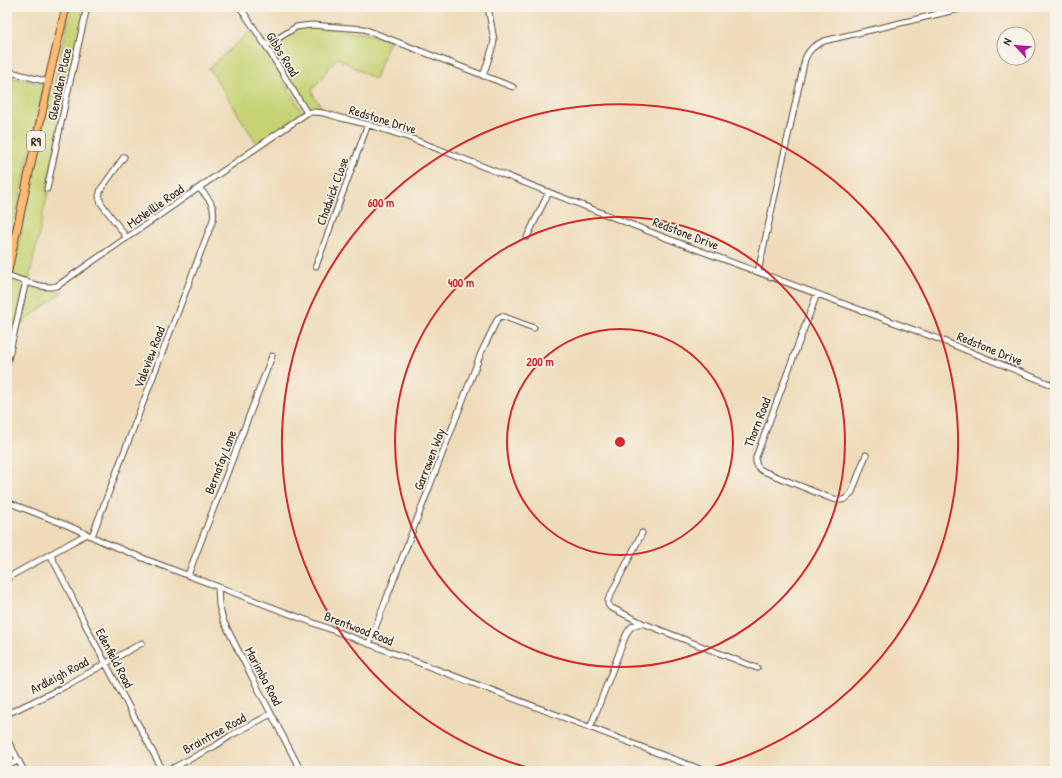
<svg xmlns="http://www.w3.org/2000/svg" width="1062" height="778" viewBox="0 0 1062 778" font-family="'Patrick Hand',sans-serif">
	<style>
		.green { fill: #c6d374; stroke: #807e49 }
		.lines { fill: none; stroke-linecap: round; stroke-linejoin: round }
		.minor-casing { stroke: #564535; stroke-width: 7 }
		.highway-casing { stroke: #564535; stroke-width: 9 }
		.minor { stroke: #fff; stroke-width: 5 }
		.highway { stroke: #febb71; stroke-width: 7 }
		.ring { fill: none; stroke: #d62828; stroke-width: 2 }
		.labels { text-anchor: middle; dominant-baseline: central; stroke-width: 3.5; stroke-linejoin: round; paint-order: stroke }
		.shield { fill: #f7f3e8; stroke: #73665b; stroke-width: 1 }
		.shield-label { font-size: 12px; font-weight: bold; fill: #3b2a1e }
		.street-label { font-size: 13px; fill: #3b2a1e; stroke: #f7f3e8 }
		.centre { fill: #d62828; stroke: #f7f3e8; stroke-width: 2 }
		.ring-label { font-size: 12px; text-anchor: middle; font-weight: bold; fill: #d62828; stroke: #f7f3e8; stroke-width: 3.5; stroke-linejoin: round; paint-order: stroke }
	</style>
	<rect width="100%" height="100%" fill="#f7f3e8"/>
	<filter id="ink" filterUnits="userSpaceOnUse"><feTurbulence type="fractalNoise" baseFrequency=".025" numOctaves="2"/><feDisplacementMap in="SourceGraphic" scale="8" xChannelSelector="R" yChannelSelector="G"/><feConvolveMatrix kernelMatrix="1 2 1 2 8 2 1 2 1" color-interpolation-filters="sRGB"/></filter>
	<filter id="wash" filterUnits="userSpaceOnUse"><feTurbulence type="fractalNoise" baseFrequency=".012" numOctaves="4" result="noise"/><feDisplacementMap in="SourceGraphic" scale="16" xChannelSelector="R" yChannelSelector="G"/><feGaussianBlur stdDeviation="0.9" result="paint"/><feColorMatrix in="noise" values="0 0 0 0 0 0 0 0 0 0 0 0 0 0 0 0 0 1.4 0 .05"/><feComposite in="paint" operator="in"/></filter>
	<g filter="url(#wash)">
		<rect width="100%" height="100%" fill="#efdbba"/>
		<path class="green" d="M 71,7 L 86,7 L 67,91 L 64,93 L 53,90 Z
			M 305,27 L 370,33 L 390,40 L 375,79 L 337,58 L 312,90 L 315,99 L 321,105 L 320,110 L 319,111 L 310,109 L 306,107 L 270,48 L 271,45 L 298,28 Z
			M 250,32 L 254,32 L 303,113 L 257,144 L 209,68 Z
			M 7,76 L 41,84 L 44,87 L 7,257 Z
			M 54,94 L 62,96 L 65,99 L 46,191 L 48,192 L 29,280 L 14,276 L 12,272 L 50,96 Z
			M 12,281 C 18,281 22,282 23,288 L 7,359 L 7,294 L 9,286 Z
			M 31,287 L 63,292 L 24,321 L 24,323 L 21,321 L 27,290 Z"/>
	</g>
	<g filter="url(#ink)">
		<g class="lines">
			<defs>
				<path id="minor" d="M 240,7 L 266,46 L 307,113
					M 266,46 L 296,27 L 311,25 L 364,29 L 513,87
					M 7,71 L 48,82
					M 483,76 L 493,46 L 494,40 L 488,7
					M 124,157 L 101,189 L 99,196 L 101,203 L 127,238
					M 47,189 L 67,95 L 87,7
					M 527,237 L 549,192
					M 316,266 L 368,124
					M 758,272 L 805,59 C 809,49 815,45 824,41 L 968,7
					M 7,275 C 20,280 44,290 57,286 L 307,113 C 318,110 330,115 341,118 C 364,123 387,130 410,138 L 666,238 L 936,338 L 1055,386
					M 817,294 L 756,457 C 755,464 757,468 763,471 L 830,498 C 841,501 845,502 852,492 L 866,455
					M 7,364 L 26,281
					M 7,502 L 69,526 L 106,543 L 150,561 L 705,771
					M 642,533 L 608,600 L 608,604 L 610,607 L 642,623
					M 92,536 L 213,220 C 216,205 208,198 199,188
					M 50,554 L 68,589 L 89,632 L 163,771
					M 188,575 L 272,356
					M 7,578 L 87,534
					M 218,587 L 219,605 L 223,620 L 240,654 L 301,771
					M 369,644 L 481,353 L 498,318 L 502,316 L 534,328
					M 7,714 L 62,688 L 142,643
					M 590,728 L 626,635 C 630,626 635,623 645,624 L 757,668
					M 7,739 L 24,771
					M 7,766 L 18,761
					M 167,771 L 215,746 L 230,736 L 271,714
					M 687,771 L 692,766"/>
				<path id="highway" d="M 7,275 L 48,85 L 48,82 L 66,7"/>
			</defs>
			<use href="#minor" class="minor-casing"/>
			<use href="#highway" class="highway-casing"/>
			<use href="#minor" class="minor"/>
			<use href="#highway" class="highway"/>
		</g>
	</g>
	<g class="ring">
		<circle cx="620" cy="442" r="113"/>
		<circle cx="620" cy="442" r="225"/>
		<path d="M541 771A338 338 0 1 1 699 771"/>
	</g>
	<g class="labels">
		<rect class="shield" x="27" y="131" width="18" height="20" rx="3"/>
		<g class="shield-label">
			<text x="36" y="141">R9</text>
		</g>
		<g class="street-label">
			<text transform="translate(283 54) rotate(58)">Gibbs Road</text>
			<text transform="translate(59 84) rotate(-78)">Glenalden Place</text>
			<text transform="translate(383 119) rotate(17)">Redstone Drive</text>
			<text transform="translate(332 191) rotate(-70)">Chadwick Close</text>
			<text transform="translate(155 206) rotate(-35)">McNeillie Road</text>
			<text transform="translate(686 233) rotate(21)">Redstone Drive</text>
			<text transform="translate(990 348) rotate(22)">Redstone Drive</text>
			<text transform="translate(149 357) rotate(-69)">Valeview Road</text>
			<text transform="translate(757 422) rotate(-69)">Thorn Road</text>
			<text transform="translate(429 459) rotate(-69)">Garrowen Way</text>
			<text transform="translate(220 462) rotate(-69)">Bernafay Lane</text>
			<text transform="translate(359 628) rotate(21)">Brentwood Road</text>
			<text transform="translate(115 658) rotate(62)">Edenfield Road</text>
			<text transform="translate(59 675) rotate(-28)">Ardleigh Road</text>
			<text transform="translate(264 676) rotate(62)">Marimba Road</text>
			<text transform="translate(214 733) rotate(-29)">Braintree Road</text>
		</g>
	</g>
	<circle cx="620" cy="442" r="6" class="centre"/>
	<g class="ring-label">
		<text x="381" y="207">600 m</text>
		<text x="461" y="287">400 m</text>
		<text x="540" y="366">200 m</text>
	</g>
	<rect width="1062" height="778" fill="none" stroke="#f7f3e8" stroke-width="24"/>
	<g transform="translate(1016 46) rotate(296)"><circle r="19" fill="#f7f3e8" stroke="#aca397"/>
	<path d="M0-3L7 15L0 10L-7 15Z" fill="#b5179e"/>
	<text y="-6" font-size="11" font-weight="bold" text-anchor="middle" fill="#3b2a1e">N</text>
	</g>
</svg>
